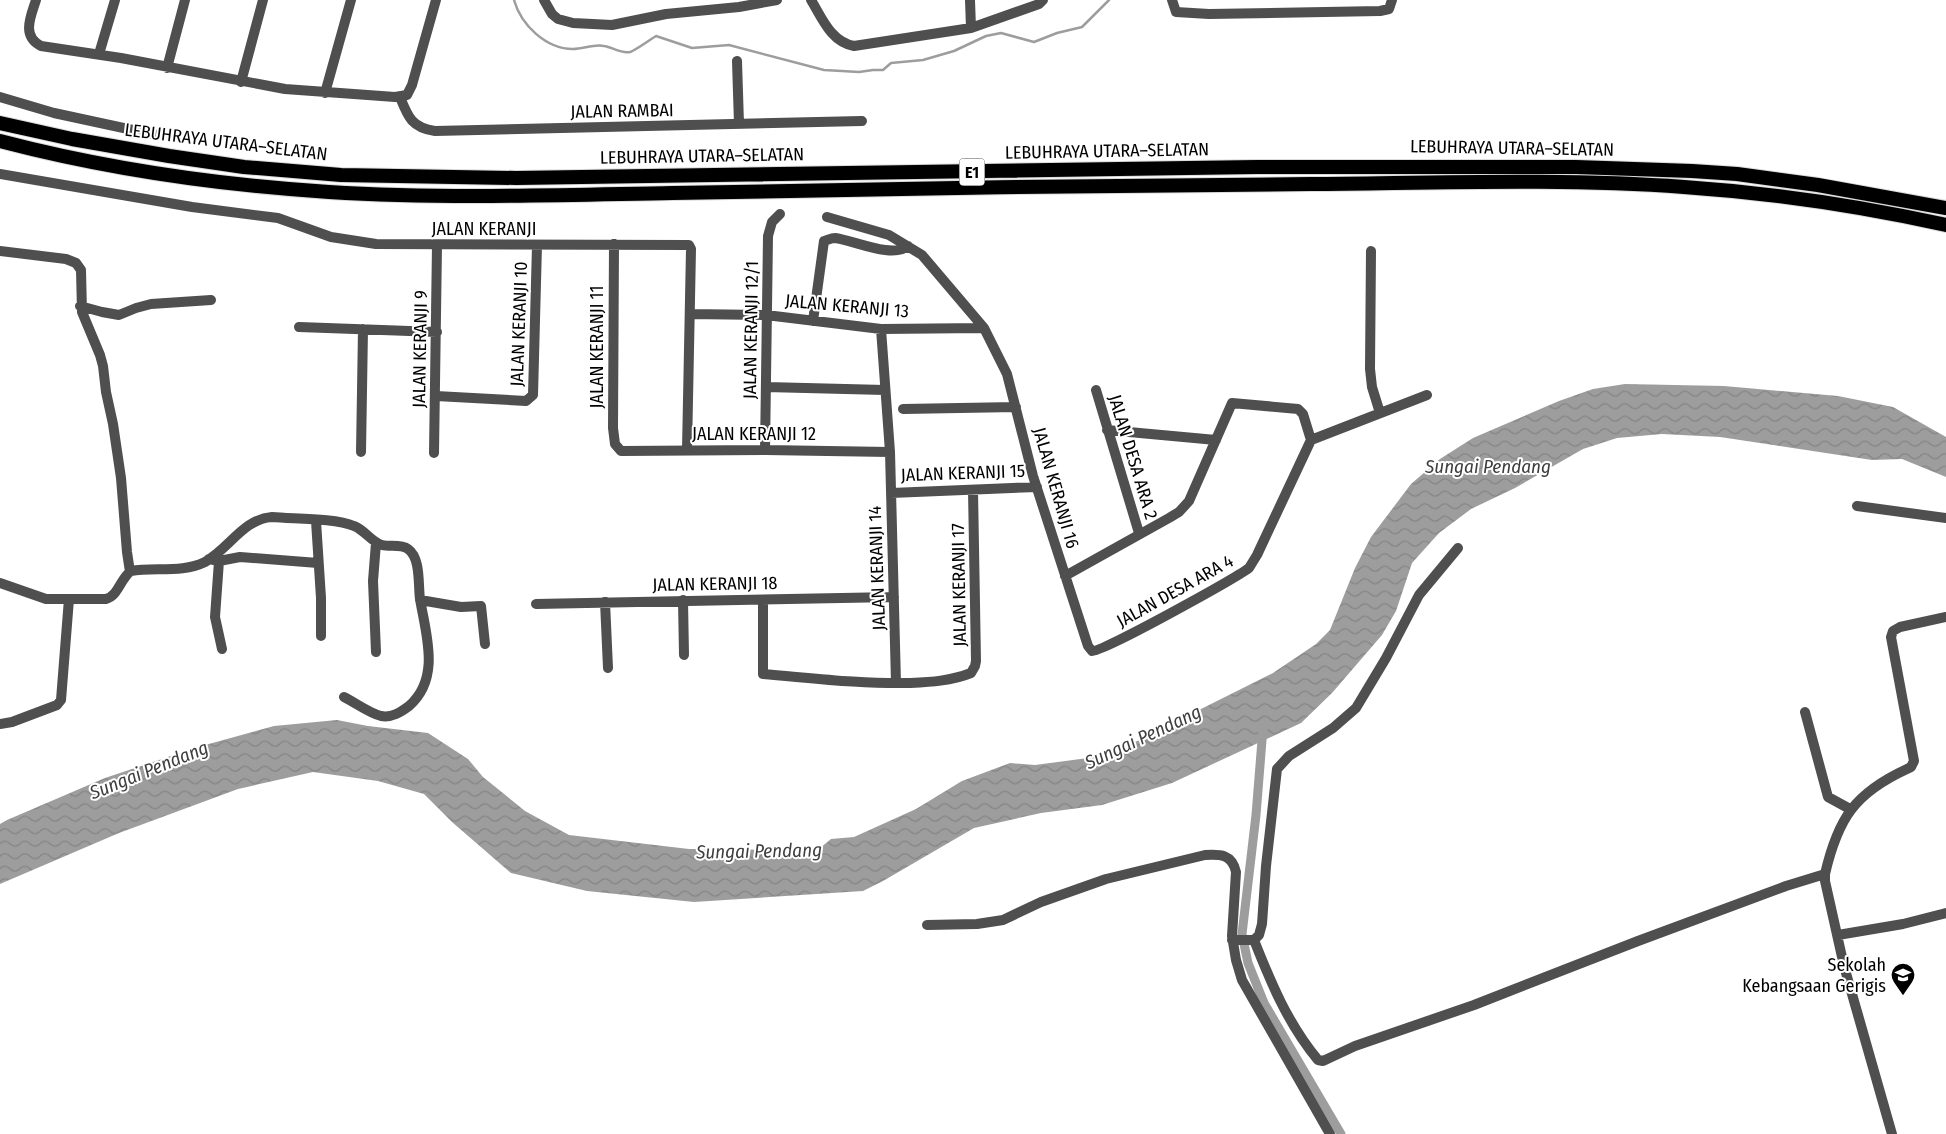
<svg xmlns="http://www.w3.org/2000/svg" width="1946" height="1134" viewBox="0 0 1946 1134" font-family="'Fira Sans Condensed',sans-serif">
	<style>
		.water { fill: url(#water-waves) }
		.lines { fill: none; stroke-linecap: round; stroke-linejoin: round }
		.stream { stroke: #9d9d9d; stroke-width: 2.5 }
		.canal { stroke: #9d9d9d; stroke-width: 9 }
		.highway-casing { stroke: #dbdbdb; stroke-width: 16 }
		.minor { stroke: #4f4f4f; stroke-width: 10 }
		.highway { stroke: #000; stroke-width: 14 }
		.labels { text-anchor: middle; dominant-baseline: central; stroke-width: 4; stroke-linejoin: round; paint-order: stroke }
		.shield { fill: #fff; stroke: #4c4c4c; stroke-width: 1 }
		.shield-label { font-size: 16px; font-weight: bold; fill: #000 }
		.street-label { font-size: 18px; fill: #000; stroke: #fff }
		.poi-label { font-size: 18px; fill: #000; stroke: #fff; text-anchor: end }
		.water-label { font-size: 19px; font-style: italic; fill: #3e3e3e; stroke: #fff }
	</style>
	<defs>
		<pattern id="water-waves" width="16" height="10" patternUnits="userSpaceOnUse" patternTransform="scale(1.25)"><rect width="16" height="10" fill="#9d9d9d"/><path d="M0 5q4-4 8 0t8 0" fill="none" stroke="#858585"/></pattern>
	</defs>
	<rect width="100%" height="100%" fill="#fff"/>
	<path class="water" d="M 1625,384 L 1724,386 L 1838,396 L 1893,407 L 1946,437 L 1946,477 L 1902,459 L 1872,460 L 1720,437 L 1662,434 L 1617,438 L 1583,449 L 1515,488 L 1471,509 L 1439,533 L 1412,563 L 1396,611 L 1382,635 L 1332,693 L 1301,723 L 1172,783 L 1102,805 L 1041,813 L 974,828 L 883,881 L 863,891 L 694,902 L 587,891 L 511,873 L 452,822 L 424,794 L 378,781 L 313,772 L 238,789 L 119,833 L 0,884 L 0,824 L 7,820 L 105,778 L 198,747 L 274,726 L 337,720 L 368,726 L 428,733 L 468,759 L 483,777 L 525,811 L 569,835 L 689,849 L 741,849 L 814,853 L 831,839 L 854,837 L 916,809 L 962,781 L 1010,763 L 1035,765 L 1088,758 L 1146,738 L 1179,720 L 1273,673 L 1316,644 L 1330,630 L 1355,568 L 1371,537 L 1411,484 L 1440,459 L 1473,438 L 1559,401 L 1593,389 Z"/>
	<g class="lines">
		<path class="stream" d="M 514,0 C 521,25 546,49 573,49 C 583,49 594,44 604,46 C 612,47 621,54 630,52 C 634,51 651,39 656,36 L 692,48 L 729,45 L 824,70 L 859,72 L 873,70 L 883,70 L 891,63 L 923,60 L 954,51 L 986,36 L 1001,33 L 1034,42 L 1057,33 L 1082,27 L 1109,0"/>
		<path class="canal" d="M 1263,728 L 1256,815 L 1242,934 L 1248,963 L 1264,1003 L 1341,1134"/>
		<defs>
			<path id="highway" d="M 0,123 L 72,139 L 169,156 L 244,167 L 341,175 L 516,178 L 1257,167 L 1576,167 L 1692,171 L 1737,174 L 1818,185 L 1946,208
				M 0,141 C 107,169 219,185 329,192 C 444,199 559,195 673,193 C 886,189 1098,185 1311,184 C 1435,183 1560,178 1684,187 C 1772,193 1860,206 1946,225"/>
		</defs>
		<use href="#highway" class="highway-casing"/>
		<path class="minor" d="M 36,0 C 31,16 21,36 41,46 L 121,58 L 285,89 L 395,97 L 407,95 L 412,85 L 436,0
			M 544,0 L 552,14 L 558,19 L 573,23 L 612,25 L 666,14 L 739,7 L 777,0
			M 811,0 C 822,18 831,42 854,46 L 971,28 L 1039,4 L 1043,0
			M 970,0 L 971,28
			M 1172,0 L 1176,12 L 1209,14 L 1380,11 L 1389,9 L 1392,0
			M 99,54 L 115,0
			M 737,61 L 739,124
			M 167,68 L 185,0
			M 241,82 L 263,0
			M 325,93 L 351,0
			M 0,97 L 54,113 L 156,135
			M 400,97 C 408,117 412,128 435,131 L 862,121
			M 0,174 L 192,207 L 278,218 L 331,237 L 376,244 L 689,245 L 691,249 L 687,450
			M 827,217 L 889,235 L 922,255 L 984,328 L 1007,374 L 1033,476 L 1088,646 L 1092,651 C 1101,653 1234,579 1249,568 L 1257,555 L 1311,440
			M 614,244 L 613,428 L 615,444 L 621,451 L 765,450 L 890,452
			M 0,251 L 66,259 L 76,263 L 81,270 L 82,312 L 100,355 L 103,366 L 106,392 L 113,424 L 121,478 L 127,552 L 130,572
			M 1371,251 L 1370,369 L 1372,387 L 1380,413
			M 80,306 L 102,312 L 119,315 L 136,308 L 151,304 L 211,300
			M 690,314 L 766,315 L 881,329 L 984,328
			M 813,321 L 824,241 C 828,240 831,238 835,238 C 853,240 893,259 908,246
			M 299,327 L 437,332
			M 881,329 L 890,452 L 896,683
			M 766,387 L 885,390
			M 1096,390 L 1139,533
			M 436,396 L 526,401 L 533,395 L 537,245
			M 903,409 L 1016,407
			M 1107,430 L 1216,440
			M 1311,440 L 1427,395
			M 765,450 L 768,236 L 772,222 L 780,214
			M 361,452 L 363,329
			M 434,453 L 437,245
			M 891,493 L 1037,487
			M 1857,506 L 1946,518
			M 316,521 L 321,598 L 321,636
			M 209,559 L 219,561 L 240,557 L 318,563
			M 219,561 L 215,617 L 222,649
			M 1065,576 L 1169,518 L 1179,512 L 1189,501 L 1232,403 L 1298,409 L 1303,414 L 1311,440
			M 0,583 L 46,599 L 106,599 C 119,595 120,579 131,571 C 154,567 183,573 205,562 C 229,549 243,519 272,517 C 294,519 335,518 354,526 C 365,530 371,542 382,545 C 390,547 401,544 408,549 C 421,558 418,585 420,599 C 426,635 441,678 409,706 C 401,712 392,718 381,716 C 369,713 356,703 344,697
			M 420,600 L 461,607 L 481,606 L 485,644
			M 683,600 L 684,655
			M 763,600 L 763,674 C 812,678 860,684 910,683 C 930,682 951,681 971,673 L 975,666 L 976,661 L 973,490
			M 605,602 L 608,668
			M 536,604 L 894,597
			M 376,652 L 373,581 L 376,543
			M 1805,712 L 1828,797 L 1850,809
			M 0,724 L 12,722 L 57,705 L 61,700 L 69,599
			M 927,925 L 977,924 L 1003,920 L 1041,902 L 1106,879 L 1205,855 C 1220,854 1232,854 1236,872 L 1232,936 L 1236,960 L 1242,980 L 1330,1134
			M 1838,935 L 1903,924 L 1946,913
			M 1232,940 L 1254,940 L 1259,935 L 1262,924 L 1266,866 L 1277,769 L 1289,756 L 1333,728 L 1356,708 L 1386,658 L 1419,595 L 1458,548
			M 1254,940 C 1271,983 1288,1024 1318,1060 L 1323,1061 L 1355,1046 L 1474,1005 L 1638,941 L 1786,886 L 1825,874
			M 1892,1134 L 1844,966 L 1825,881 L 1825,874 C 1838,818 1855,793 1907,769 L 1911,767 L 1914,761 L 1891,637 L 1893,631 L 1900,627 L 1946,617"/>
		<use href="#highway" class="highway"/>
	</g>
	<defs>
		<symbol id="school-pin" viewBox="-11 -11 22 30"><path d="M0 17L-7.5 6A9.5 9.5 0 1 1 7.5 6Z" fill="#000" stroke="#fff"/><path d="M0-5L7-2L0 1L-7-2ZM-4 1L0 2.5L4 1V4Q0 6-4 4Z" fill="#fff"/></symbol>
	</defs>
	<g fill-rule="evenodd">
		<use href="#school-pin" x="1889" y="961" width="28" height="38"/>
	</g>
	<g class="labels">
		<rect class="shield" x="959.5" y="158.5" width="25" height="27" rx="4"/>
		<g class="shield-label">
			<text x="972" y="172">E1</text>
		</g>
		<g class="street-label">
			<text transform="translate(622 111) rotate(-1)">JALAN RAMBAI</text>
			<text transform="translate(226 142) rotate(7)">LEBUHRAYA UTARA–SELATAN</text>
			<text transform="translate(1512 148) rotate(1)">LEBUHRAYA UTARA–SELATAN</text>
			<text transform="translate(1107 151) rotate(-1)">LEBUHRAYA UTARA–SELATAN</text>
			<text transform="translate(702 156) rotate(-1)">LEBUHRAYA UTARA–SELATAN</text>
			<text x="484" y="229">JALAN KERANJI</text>
			<text transform="translate(847 306) rotate(5)">JALAN KERANJI 13</text>
			<text transform="translate(519 324) rotate(-88)">JALAN KERANJI 10</text>
			<text transform="translate(751 330) rotate(-89)">JALAN KERANJI 12/1</text>
			<text transform="translate(597 347) rotate(-90)">JALAN KERANJI 11</text>
			<text transform="translate(420 349) rotate(-89)">JALAN KERANJI 9</text>
			<text x="754" y="434">JALAN KERANJI 12</text>
			<text transform="translate(1133 457) rotate(73)">JALAN DESA ARA 2</text>
			<text transform="translate(963 473) rotate(-2)">JALAN KERANJI 15</text>
			<text transform="translate(1056 488) rotate(74)">JALAN KERANJI 16</text>
			<text transform="translate(877 568) rotate(-92)">JALAN KERANJI 14</text>
			<text transform="translate(715 584) rotate(-1)">JALAN KERANJI 18</text>
			<text transform="translate(959 585) rotate(-91)">JALAN KERANJI 17</text>
			<text transform="translate(1175 591) rotate(-29)">JALAN DESA ARA 4</text>
		</g>
		<g class="poi-label">
			<text x="1886" y="965">Sekolah<tspan x="1886" dy="21">Kebangsaan Gerigis</tspan></text>
		</g>
		<g class="water-label">
			<text x="1488" y="466">Sungai Pendang</text>
			<text transform="translate(1143 737) rotate(-25)">Sungai Pendang</text>
			<text transform="translate(149 770) rotate(-22)">Sungai Pendang</text>
			<text transform="translate(759 851) rotate(-1)">Sungai Pendang</text>
		</g>
	</g>
</svg>
